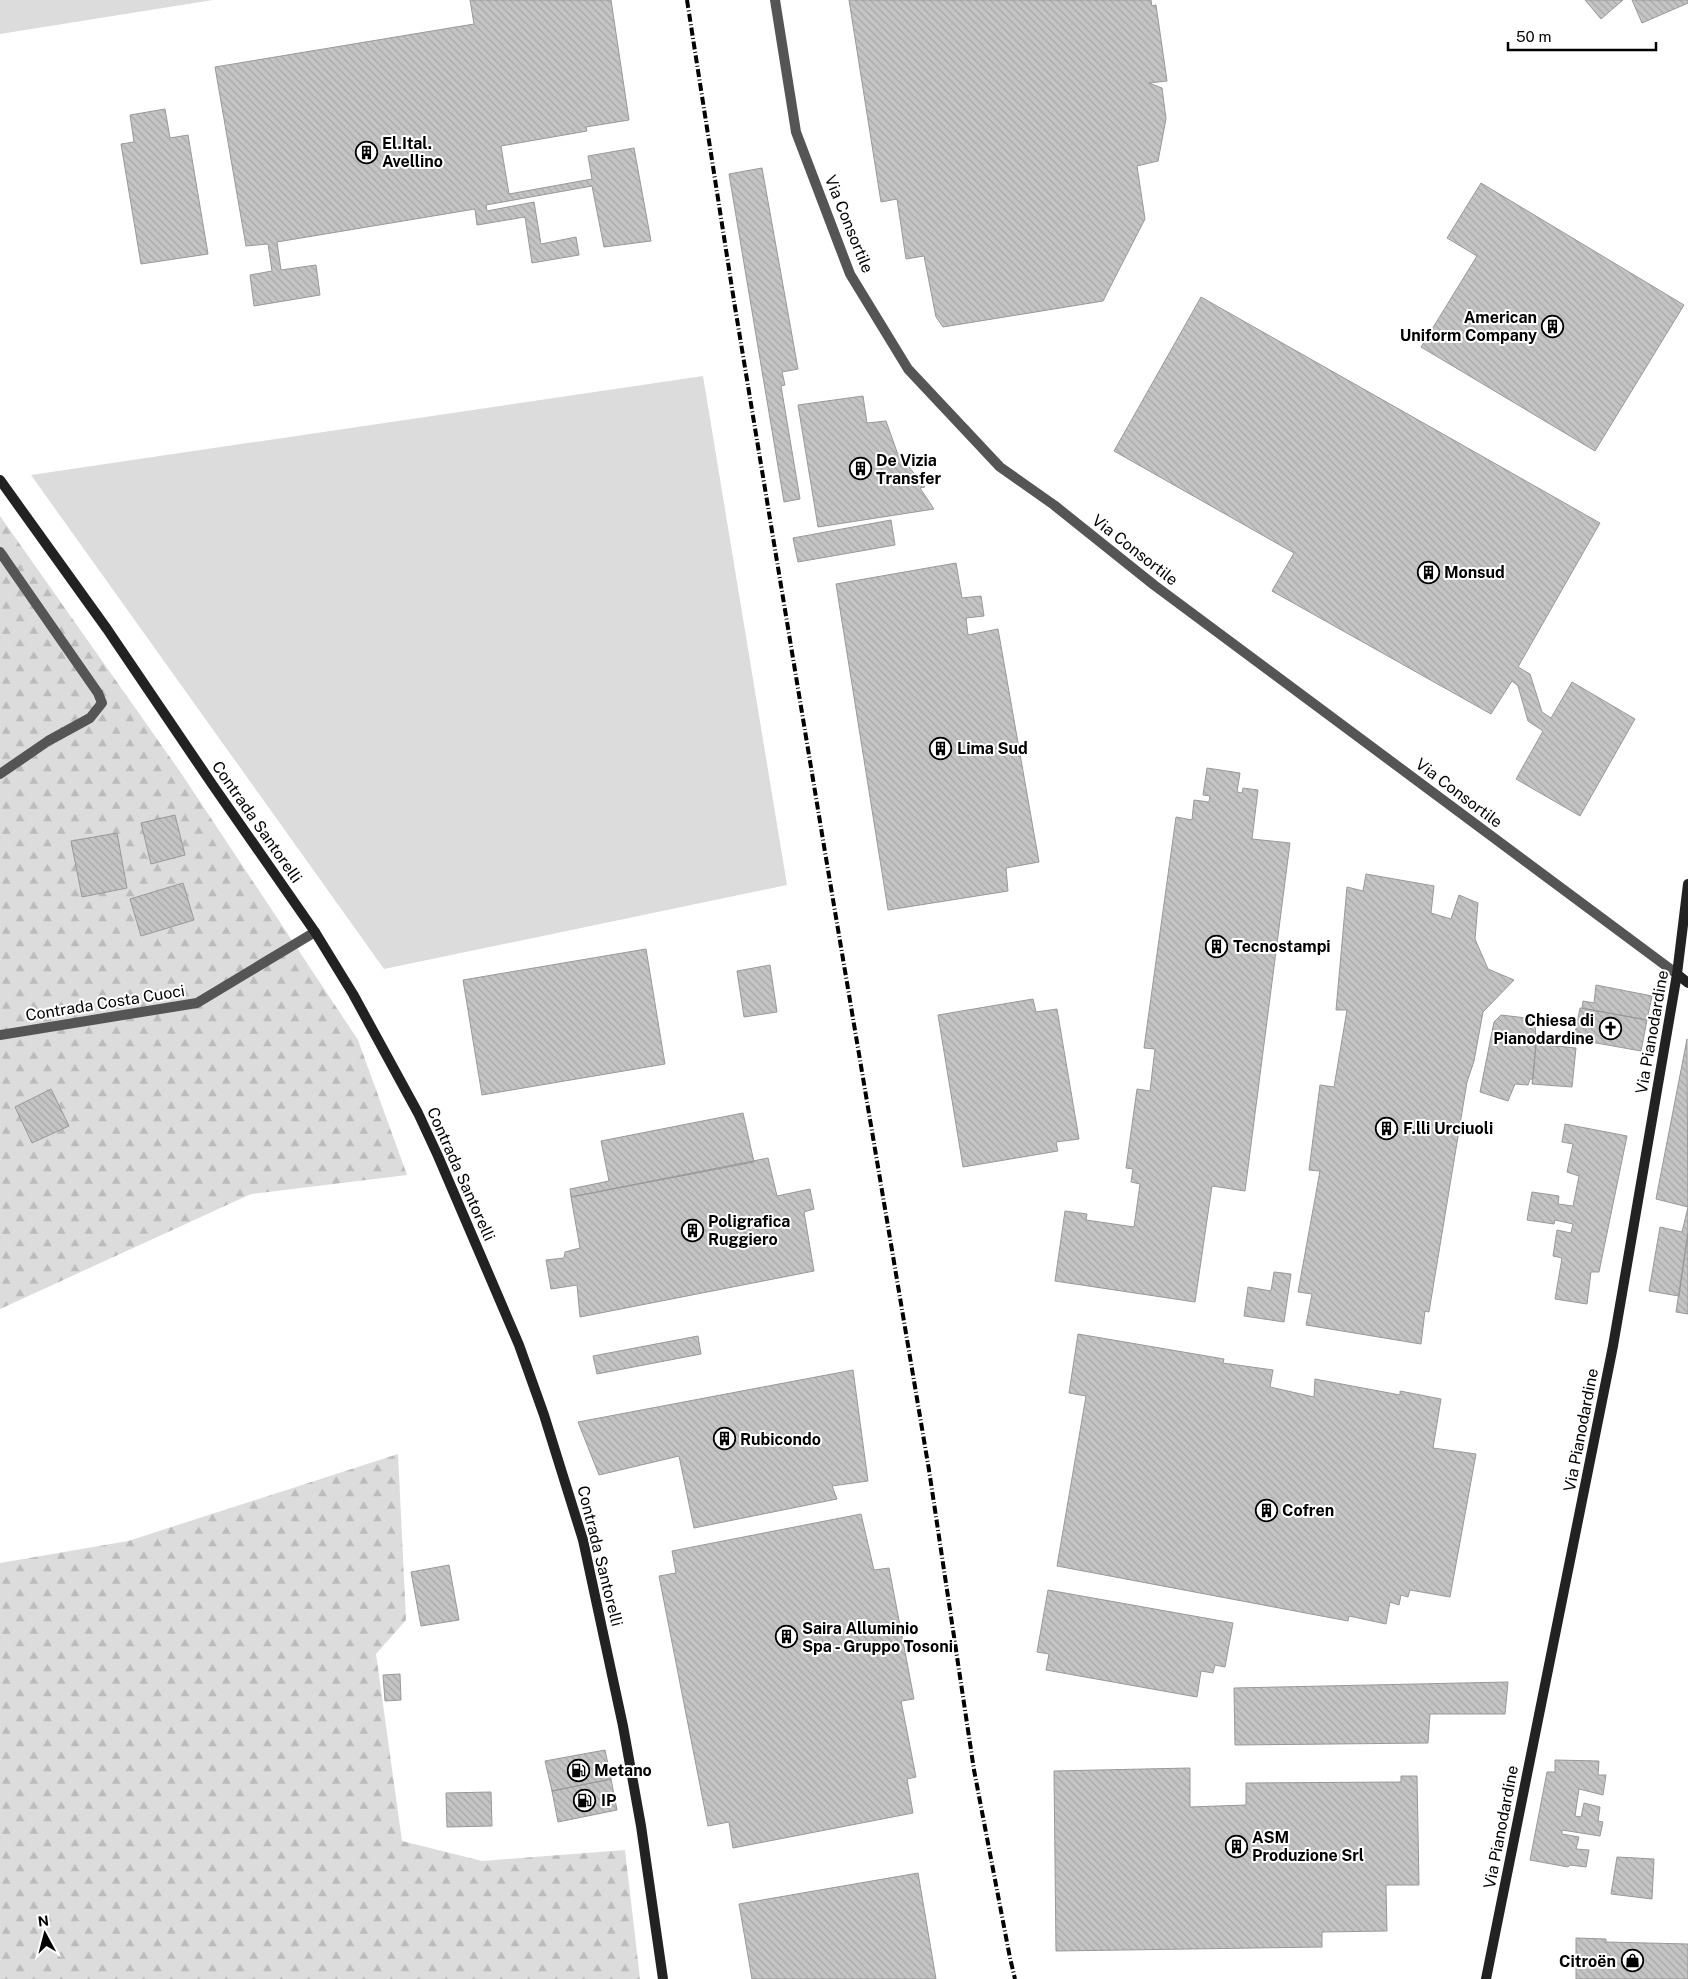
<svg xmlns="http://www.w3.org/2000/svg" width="1688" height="1979" viewBox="0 0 1688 1979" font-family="'Public Sans',sans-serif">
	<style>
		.green { fill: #dcdcdc }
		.forest { fill: url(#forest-firs) }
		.building { fill: url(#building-back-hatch); stroke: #999 }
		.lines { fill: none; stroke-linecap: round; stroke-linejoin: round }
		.street { stroke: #555; stroke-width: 10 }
		.secondary { stroke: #222; stroke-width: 10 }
		.rail { stroke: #000; stroke-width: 4; stroke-dasharray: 8 2.5 1 2.5; stroke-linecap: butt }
		.labels { text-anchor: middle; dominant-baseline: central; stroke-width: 4; stroke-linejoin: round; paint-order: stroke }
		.poi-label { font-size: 16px; font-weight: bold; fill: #000; stroke: #fff; text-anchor: start }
		.street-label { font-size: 16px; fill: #000; stroke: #fff }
	</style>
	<defs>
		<pattern id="forest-firs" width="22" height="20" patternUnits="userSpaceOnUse" patternTransform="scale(1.25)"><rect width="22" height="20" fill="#dcdcdc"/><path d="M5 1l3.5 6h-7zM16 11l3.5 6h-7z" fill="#bbb"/></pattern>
		<pattern id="building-back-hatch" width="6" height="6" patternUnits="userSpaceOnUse" patternTransform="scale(1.25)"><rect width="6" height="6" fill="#c4c4c4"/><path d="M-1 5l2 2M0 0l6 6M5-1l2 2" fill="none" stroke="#a7a7a7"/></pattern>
	</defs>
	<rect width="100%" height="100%" fill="#fff"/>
	<path class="green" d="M 0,0 L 213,0 L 0,34 Z
		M 703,376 L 787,885 L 384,969 L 31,475 Z"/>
	<path class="forest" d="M 0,516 L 181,773 L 358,1040 L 407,1175 L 251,1194 L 0,1309 Z
		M 398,1454 L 406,1620 L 376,1654 L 402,1841 L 482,1861 L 625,1850 L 640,1979 L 0,1979 L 0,1563 L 128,1541 Z"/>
	<path class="building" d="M 470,0 L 611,0 L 629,120 L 586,127 L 587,131 L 501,146 L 509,194 L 592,179 L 588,156 L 634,148 L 651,241 L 604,247 L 592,186 L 486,205 L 487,211 L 534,202 L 541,244 L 576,237 L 579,255 L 532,263 L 525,217 L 477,225 L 475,209 L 277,242 L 281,270 L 316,265 L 320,295 L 254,306 L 250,275 L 272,271 L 268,244 L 246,246 L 215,67 L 474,24 Z
		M 849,0 L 1151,0 L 1152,6 L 1156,5 L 1167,81 L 1149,83 L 1162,88 L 1166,119 L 1158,161 L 1137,166 L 1145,219 L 1103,301 L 943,327 L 936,317 L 924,256 L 906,259 L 897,199 L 881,202 Z
		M 1585,0 L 1623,0 L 1601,19 Z
		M 1632,0 L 1688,0 L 1688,3 L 1642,23 Z
		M 165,109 L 170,138 L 188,135 L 208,254 L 141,264 L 121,144 L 134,142 L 130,115 Z
		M 762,168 L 798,369 L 782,372 L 785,385 L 781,386 L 800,499 L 784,502 L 729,174 Z
		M 1481,183 L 1684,305 L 1595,451 L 1421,347 L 1477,256 L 1447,238 Z
		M 1201,297 L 1600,523 L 1518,667 L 1530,674 L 1542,712 L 1551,718 L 1572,682 L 1635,719 L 1580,816 L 1516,779 L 1543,731 L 1528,721 L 1518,686 L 1512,681 L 1491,714 L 1272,591 L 1294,553 L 1114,451 Z
		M 863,396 L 867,423 L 886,421 L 897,452 L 925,487 L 920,488 L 934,509 L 818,527 L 798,405 Z
		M 891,520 L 895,545 L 798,562 L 793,538 Z
		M 956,563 L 962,598 L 981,596 L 984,616 L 966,618 L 968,635 L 998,629 L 1039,862 L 1006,868 L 1008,891 L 888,910 L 836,584 Z
		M 1207,768 L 1240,773 L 1237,792 L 1242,793 L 1243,788 L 1258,790 L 1252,839 L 1290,843 L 1245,1191 L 1212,1186 L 1195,1302 L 1055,1281 L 1065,1211 L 1087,1214 L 1086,1220 L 1134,1227 L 1140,1184 L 1131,1182 L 1133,1169 L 1126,1168 L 1137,1089 L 1150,1091 L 1155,1049 L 1144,1048 L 1176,817 L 1192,820 L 1194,800 L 1209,802 L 1210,796 L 1203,795 Z
		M 175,815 L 185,855 L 151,864 L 141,823 Z
		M 117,833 L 127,888 L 82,897 L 71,841 Z
		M 1366,874 L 1434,886 L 1431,913 L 1451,919 L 1459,895 L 1478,903 L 1475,939 L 1488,969 L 1514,980 L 1483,1012 L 1474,1061 L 1467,1082 L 1429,1312 L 1425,1311 L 1421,1344 L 1306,1325 L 1312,1294 L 1298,1292 L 1320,1171 L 1309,1170 L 1320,1085 L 1334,1087 L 1347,1010 L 1336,1010 L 1347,887 L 1363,891 Z
		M 183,883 L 194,920 L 141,936 L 130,899 Z
		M 646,949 L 665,1064 L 482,1095 L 463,980 Z
		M 770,965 L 777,1012 L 744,1017 L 737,971 Z
		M 1596,985 L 1652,996 L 1647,1020 L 1582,1008 L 1583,1001 L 1594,1003 Z
		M 1033,999 L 1036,1012 L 1057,1009 L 1079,1139 L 1056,1142 L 1058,1151 L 963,1167 L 938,1015 Z
		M 1580,1008 L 1647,1020 L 1641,1051 L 1574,1039 Z
		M 1501,1015 L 1535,1019 L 1536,1044 L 1533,1079 L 1530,1079 L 1528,1085 L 1515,1084 L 1508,1101 L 1480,1092 L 1494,1022 Z
		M 1687,1039 L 1688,1233 L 1679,1296 L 1649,1291 L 1660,1227 L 1682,1232 L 1688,1207 L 1656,1199 Z
		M 1536,1044 L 1576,1048 L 1572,1087 L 1532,1084 Z
		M 51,1089 L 69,1126 L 32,1143 L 15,1107 Z
		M 743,1113 L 754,1162 L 571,1197 L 570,1189 L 609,1181 L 601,1141 Z
		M 1565,1124 L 1627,1136 L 1599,1272 L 1591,1272 L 1587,1304 L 1555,1299 L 1562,1258 L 1553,1256 L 1557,1230 L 1571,1233 L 1573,1224 L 1555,1220 L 1554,1224 L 1527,1220 L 1532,1192 L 1559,1196 L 1558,1204 L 1573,1206 L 1579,1176 L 1567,1172 L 1573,1144 L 1562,1142 Z
		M 768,1158 L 777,1196 L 810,1189 L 814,1209 L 804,1212 L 814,1271 L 580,1317 L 577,1285 L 551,1289 L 546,1260 L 564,1258 L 565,1252 L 580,1248 L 571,1197 Z
		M 1688,1233 L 1688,1314 L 1676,1312 Z
		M 1274,1272 L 1291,1274 L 1284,1322 L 1244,1316 L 1248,1287 L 1271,1291 Z
		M 1078,1334 L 1224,1359 L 1223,1363 L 1273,1370 L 1270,1387 L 1314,1397 L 1315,1379 L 1400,1395 L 1400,1391 L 1441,1399 L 1433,1448 L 1476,1454 L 1450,1597 L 1410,1590 L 1408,1597 L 1401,1595 L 1399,1605 L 1390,1602 L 1386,1624 L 1349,1616 L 1348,1621 L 1057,1566 L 1086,1396 L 1069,1393 Z
		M 698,1336 L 701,1354 L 597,1374 L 593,1356 Z
		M 853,1370 L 868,1481 L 832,1486 L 837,1499 L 694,1528 L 679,1456 L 599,1475 L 578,1422 Z
		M 861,1514 L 874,1570 L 889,1568 L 914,1699 L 901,1701 L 916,1777 L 907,1779 L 913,1813 L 733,1848 L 729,1822 L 708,1826 L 659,1576 L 676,1573 L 672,1551 Z
		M 449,1565 L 459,1620 L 421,1626 L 411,1572 Z
		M 1048,1590 L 1233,1623 L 1225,1667 L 1215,1665 L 1213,1673 L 1201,1671 L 1197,1697 L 1046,1670 L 1049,1654 L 1037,1652 Z
		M 400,1674 L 401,1700 L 385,1701 L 383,1675 Z
		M 1508,1682 L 1505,1714 L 1430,1714 L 1428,1743 L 1235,1745 L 1234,1688 Z
		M 605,1750 L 611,1779 L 552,1791 L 545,1761 Z
		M 1555,1760 L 1599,1761 L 1598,1775 L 1606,1775 L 1603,1795 L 1579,1789 L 1575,1816 L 1581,1817 L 1584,1803 L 1600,1807 L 1598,1821 L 1603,1822 L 1600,1836 L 1562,1830 L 1562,1834 L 1579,1837 L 1576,1849 L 1589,1850 L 1586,1867 L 1570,1865 L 1568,1867 L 1530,1860 L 1547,1772 L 1555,1772 Z
		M 1190,1768 L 1190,1807 L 1246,1805 L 1246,1783 L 1401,1782 L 1401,1776 L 1417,1776 L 1419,1885 L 1386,1885 L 1387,1931 L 1322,1932 L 1322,1947 L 1056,1951 L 1054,1771 Z
		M 611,1779 L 617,1810 L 558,1822 L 552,1791 Z
		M 491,1792 L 492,1826 L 447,1827 L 446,1793 Z
		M 1617,1857 L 1654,1859 L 1652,1899 L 1611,1894 Z
		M 918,1873 L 936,1979 L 752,1979 L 739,1904 Z
		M 1576,1938 L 1606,1939 L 1606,1942 L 1688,1944 L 1688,1979 L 1576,1979 Z"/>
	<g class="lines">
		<path class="street" d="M 775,0 L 796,132 L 850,274 L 908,369 L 1000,467 L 1054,505 L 1154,585 L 1677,974
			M 0,552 L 98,693 L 102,703 L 90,718 L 48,741 L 0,774
			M 0,1035 L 197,1003 L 315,932"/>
		<path class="secondary" d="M 0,480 L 107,629 L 212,784 L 315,932 L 353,994 L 418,1113 L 438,1156 L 519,1345 L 544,1415 L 583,1540 L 623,1726 L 641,1826 L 663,1979
			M 1677,974 L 1688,983
			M 1486,1979 L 1613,1346 L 1677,974 L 1688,884"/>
		<path class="rail" d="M 687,0 L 734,301 L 825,852 L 929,1470 L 974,1770 L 1010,1958 L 1015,1979"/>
	</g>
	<defs>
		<symbol id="building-ring" viewBox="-11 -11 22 22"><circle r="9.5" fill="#fff" stroke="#000" stroke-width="1.5"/><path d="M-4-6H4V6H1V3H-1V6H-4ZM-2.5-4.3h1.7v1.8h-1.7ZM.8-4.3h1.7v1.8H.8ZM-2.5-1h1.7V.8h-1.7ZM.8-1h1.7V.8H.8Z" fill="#000"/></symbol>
		<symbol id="church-ring" viewBox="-11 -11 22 22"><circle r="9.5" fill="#fff" stroke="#000" stroke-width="1.5"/><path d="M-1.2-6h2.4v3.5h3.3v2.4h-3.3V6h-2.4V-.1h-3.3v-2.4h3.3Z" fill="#000"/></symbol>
		<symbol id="fuel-ring" viewBox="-11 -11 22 22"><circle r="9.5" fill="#fff" stroke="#000" stroke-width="1.5"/><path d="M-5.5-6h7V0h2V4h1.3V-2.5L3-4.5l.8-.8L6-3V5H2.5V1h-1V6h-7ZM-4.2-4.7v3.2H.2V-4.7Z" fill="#000"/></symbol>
		<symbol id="shop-ring" viewBox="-11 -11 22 22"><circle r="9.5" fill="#fff" stroke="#000" stroke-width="1.5"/><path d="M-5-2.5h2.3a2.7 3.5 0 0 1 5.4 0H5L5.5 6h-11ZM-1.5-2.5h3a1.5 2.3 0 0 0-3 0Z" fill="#000"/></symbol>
	</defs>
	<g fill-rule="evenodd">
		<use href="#building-ring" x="354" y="140" width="25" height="25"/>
		<use href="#building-ring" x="1540" y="314" width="25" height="25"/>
		<use href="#building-ring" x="848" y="456" width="25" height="25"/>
		<use href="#building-ring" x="1416" y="560" width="25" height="25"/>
		<use href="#building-ring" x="928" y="736" width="25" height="25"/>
		<use href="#building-ring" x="1204" y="934" width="25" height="25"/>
		<use href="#church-ring" x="1598" y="1016" width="25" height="25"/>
		<use href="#building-ring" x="1374" y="1116" width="25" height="25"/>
		<use href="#building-ring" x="680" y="1218" width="25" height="25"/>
		<use href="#building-ring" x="712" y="1426" width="25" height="25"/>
		<use href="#building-ring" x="1254" y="1498" width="25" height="25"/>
		<use href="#building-ring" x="774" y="1624" width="25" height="25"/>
		<use href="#fuel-ring" x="566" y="1758" width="25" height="25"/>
		<use href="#fuel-ring" x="572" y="1788" width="25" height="25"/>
		<use href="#building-ring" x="1224" y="1834" width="25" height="25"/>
		<use href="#shop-ring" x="1620" y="1948" width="25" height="25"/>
	</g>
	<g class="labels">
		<g class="poi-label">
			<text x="382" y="143">El.Ital.<tspan x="382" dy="18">Avellino</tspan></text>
			<text x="1537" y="317" text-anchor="end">American<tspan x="1537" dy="18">Uniform Company</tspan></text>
			<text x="876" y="460">De Vizia<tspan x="876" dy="18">Transfer</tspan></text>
			<text x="1444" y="572">Monsud</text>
			<text x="957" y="748">Lima Sud</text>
			<text x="1233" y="946">Tecnostampi</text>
			<text x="1594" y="1020" text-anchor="end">Chiesa di<tspan x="1594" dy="18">Pianodardine</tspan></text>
			<text x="1403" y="1128">F.lli Urciuoli</text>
			<text x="708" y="1221">Poligrafica<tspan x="708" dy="18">Ruggiero</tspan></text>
			<text x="740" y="1439">Rubicondo</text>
			<text x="1282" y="1510">Cofren</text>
			<text x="802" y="1628">Saira Alluminio<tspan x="802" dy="18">Spa - Gruppo Tosoni</tspan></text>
			<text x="594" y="1770">Metano</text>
			<text x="601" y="1800">IP</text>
			<text x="1252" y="1837">ASM<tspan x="1252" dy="18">Produzione Srl</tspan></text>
			<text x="1616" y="1961" text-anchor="end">Citroën</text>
		</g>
		<g class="street-label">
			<text transform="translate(849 224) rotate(68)">Via Consortile</text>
			<text transform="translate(1135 550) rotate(38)">Via Consortile</text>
			<text transform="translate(1459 793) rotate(37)">Via Consortile</text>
			<text transform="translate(257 822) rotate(55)">Contrada Santorelli</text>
			<text transform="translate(105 1003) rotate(-9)">Contrada Costa Cuoci</text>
			<text transform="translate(1652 1032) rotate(-80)">Via Pianodardine</text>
			<text transform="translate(461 1174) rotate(66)">Contrada Santorelli</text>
			<text transform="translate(1581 1430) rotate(-79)">Via Pianodardine</text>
			<text transform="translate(600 1556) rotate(76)">Contrada Santorelli</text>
			<text transform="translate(1501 1827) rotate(-79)">Via Pianodardine</text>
		</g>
	</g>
	<g transform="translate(45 1934) rotate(353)" stroke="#ffffff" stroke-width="4" paint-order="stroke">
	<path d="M0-4L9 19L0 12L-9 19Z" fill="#000000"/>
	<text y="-8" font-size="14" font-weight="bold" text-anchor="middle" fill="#000000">N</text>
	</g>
	<path d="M1508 42v8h148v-8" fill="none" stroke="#000000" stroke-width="2.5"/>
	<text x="1516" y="42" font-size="15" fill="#000000" stroke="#ffffff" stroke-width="4" paint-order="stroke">50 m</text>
</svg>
